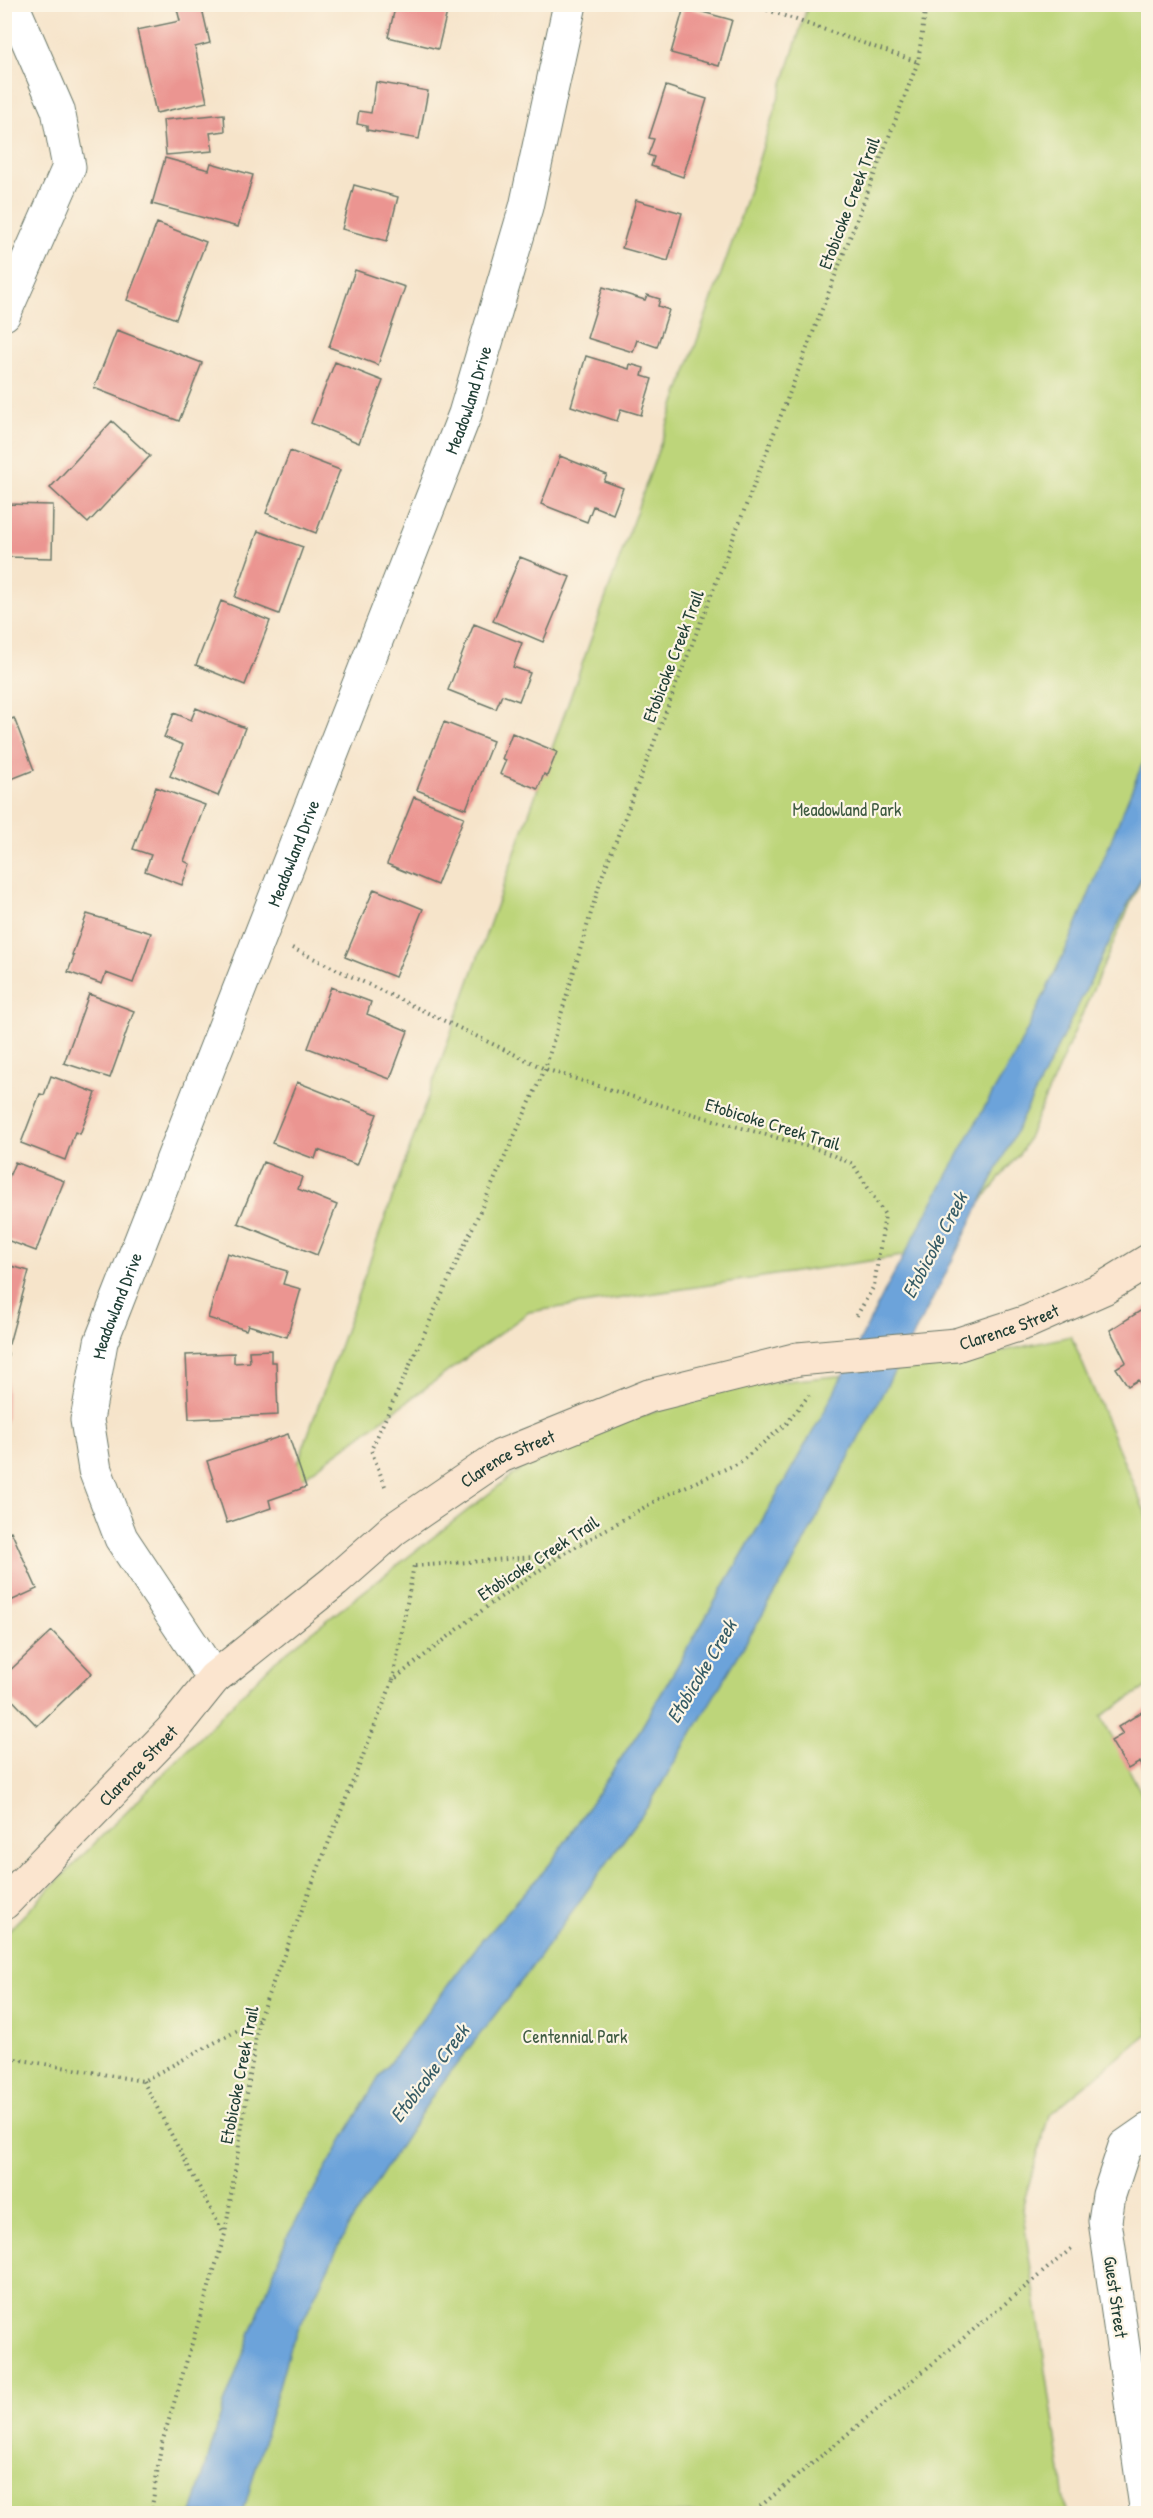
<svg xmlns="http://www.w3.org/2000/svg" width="1153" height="2518" viewBox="0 0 1153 2518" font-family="'Patrick Hand',sans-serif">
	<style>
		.green { fill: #bdd57a; stroke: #6e8957; stroke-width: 1.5 }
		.water { fill: #6ca3da; stroke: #467087; stroke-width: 1.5 }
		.building { fill: #eb9591 }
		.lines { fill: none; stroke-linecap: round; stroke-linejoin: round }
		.street-casing { stroke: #6a7768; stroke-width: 35 }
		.secondary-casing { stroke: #6a7768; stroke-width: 35 }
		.path { stroke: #6a7768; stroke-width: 4; stroke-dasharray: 1.5 4.5; stroke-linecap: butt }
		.street { stroke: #fff; stroke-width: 33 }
		.secondary { stroke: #fbe5cf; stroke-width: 33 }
		.secondary-bridge-casing { stroke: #6a7768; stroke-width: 35; stroke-linecap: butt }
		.secondary-bridge { stroke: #fbe5cf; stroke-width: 33 }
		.labels { text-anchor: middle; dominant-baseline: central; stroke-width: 4.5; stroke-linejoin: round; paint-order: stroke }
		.street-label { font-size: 18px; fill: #1f3d34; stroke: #fcf5e5 }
		.park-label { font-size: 18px; fill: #3f5b42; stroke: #fcf5e5 }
		.water-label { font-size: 20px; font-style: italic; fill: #365c66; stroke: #fcf5e5 }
	</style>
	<rect width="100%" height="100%" fill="#fcf5e5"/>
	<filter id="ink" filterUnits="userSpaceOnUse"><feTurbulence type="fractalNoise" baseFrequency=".0167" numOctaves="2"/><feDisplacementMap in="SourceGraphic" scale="12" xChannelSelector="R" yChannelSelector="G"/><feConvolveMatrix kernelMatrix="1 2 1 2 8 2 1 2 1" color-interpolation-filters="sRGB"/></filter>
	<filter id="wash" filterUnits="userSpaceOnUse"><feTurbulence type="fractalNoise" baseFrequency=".008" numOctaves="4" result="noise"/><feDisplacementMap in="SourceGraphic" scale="24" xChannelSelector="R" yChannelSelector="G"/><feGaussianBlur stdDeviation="1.35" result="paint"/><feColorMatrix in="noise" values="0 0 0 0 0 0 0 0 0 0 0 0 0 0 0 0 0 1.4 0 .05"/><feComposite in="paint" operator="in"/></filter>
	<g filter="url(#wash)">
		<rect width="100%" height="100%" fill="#f6e4ca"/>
		<path class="green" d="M 808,5 L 1148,5 L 1148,864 L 1023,1149 L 942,1250 L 529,1312 L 289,1488 L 734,237 Z
			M 1071,1336 L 1148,1519 L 1148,1686 L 1101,1716 L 1148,1806 L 1148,2033 L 1049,2115 L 1022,2208 L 1067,2513 L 5,2514 L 5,1934 L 275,1661 L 546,1449 L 725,1387 L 930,1367 Z"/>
		<path class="water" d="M 1148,750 L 1148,864 L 943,1279 L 791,1567 L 649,1805 L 526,1975 L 435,2092 L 348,2227 L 290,2347 L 243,2513 L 192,2514 L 222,2410 L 287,2237 L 378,2078 L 482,1940 L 550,1864 L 640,1730 L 756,1531 L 824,1412 L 889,1283 L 980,1115 L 1015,1055 L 1069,943 Z"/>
		<g id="blocks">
			<path class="building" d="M 201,4 L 210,43 L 195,47 L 207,102 L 156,113 L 137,30 L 180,21 L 177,9 Z
				M 396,4 L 449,4 L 438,49 L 388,37 Z
				M 684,7 L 732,20 L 719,66 L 671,53 Z
				M 376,82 L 428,91 L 419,139 L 367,130 L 367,126 L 357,124 L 359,111 L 371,113 Z
				M 666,86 L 707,99 L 683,177 L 651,166 L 654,157 L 648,155 L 654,139 L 649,138 Z
				M 224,114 L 225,131 L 210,133 L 213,151 L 166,155 L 163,120 Z
				M 165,158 L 209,170 L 211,163 L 253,175 L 238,227 L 152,204 Z
				M 354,185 L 398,197 L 387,241 L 342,229 Z
				M 636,200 L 682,213 L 668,261 L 622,248 Z
				M 157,223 L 206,242 L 176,319 L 127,300 Z
				M 355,270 L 405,287 L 378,365 L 329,347 Z
				M 603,287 L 645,300 L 647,295 L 660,299 L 658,306 L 669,310 L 657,347 L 637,340 L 633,352 L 587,338 Z
				M 117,330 L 202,363 L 179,421 L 94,388 Z
				M 586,356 L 629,369 L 630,364 L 644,368 L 642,376 L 652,379 L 641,415 L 621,409 L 617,421 L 571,406 Z
				M 335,362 L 383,381 L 359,443 L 311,423 Z
				M 112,421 L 150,456 L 88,523 L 50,488 Z
				M 290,451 L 340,470 L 316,533 L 266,513 Z
				M 560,456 L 607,475 L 604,481 L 623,488 L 613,514 L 593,506 L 587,522 L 541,504 Z
				M 4,504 L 53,505 L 52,558 L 4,557 Z
				M 258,531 L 303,547 L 279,614 L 235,597 Z
				M 520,557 L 570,577 L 543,642 L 493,621 Z
				M 221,601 L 270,621 L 245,685 L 196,665 Z
				M 474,624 L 522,643 L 513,667 L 530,673 L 519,701 L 502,695 L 496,709 L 448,690 Z
				M 196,708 L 245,728 L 218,796 L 170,776 L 183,745 L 164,737 L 174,713 L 191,720 Z
				M 14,718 L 34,770 L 4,782 L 4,722 Z
				M 444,722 L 493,741 L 466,809 L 417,790 Z
				M 512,733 L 557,752 L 547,776 L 544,774 L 538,789 L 500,774 L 506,760 L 502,759 Z
				M 156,787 L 205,805 L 184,861 L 190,864 L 182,885 L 145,871 L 151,855 L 133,849 Z
				M 414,797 L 464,817 L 437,885 L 387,864 Z
				M 374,889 L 423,909 L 395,977 L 345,957 Z
				M 87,914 L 151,933 L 133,983 L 106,973 L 102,984 L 68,972 L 74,956 L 72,955 Z
				M 331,987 L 371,1002 L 367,1014 L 408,1031 L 390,1079 L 308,1048 Z
				M 89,994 L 134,1011 L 110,1078 L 64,1063 Z
				M 51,1076 L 96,1093 L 80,1134 L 75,1132 L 65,1160 L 21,1143 L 40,1094 L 44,1095 Z
				M 297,1082 L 377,1114 L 357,1165 L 318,1150 L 315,1159 L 272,1143 Z
				M 15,1162 L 64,1181 L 36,1251 L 4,1239 L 4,1189 Z
				M 263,1162 L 302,1177 L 298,1189 L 337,1205 L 317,1255 L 238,1223 Z
				M 227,1253 L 287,1271 L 283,1284 L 301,1289 L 287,1337 L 248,1325 L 246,1330 L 208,1318 Z
				M 4,1264 L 29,1271 L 9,1344 L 4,1343 Z
				M 1148,1306 L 1148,1385 L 1143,1388 L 1138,1380 L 1128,1386 L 1116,1368 L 1126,1362 L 1110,1330 Z
				M 271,1350 L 271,1362 L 276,1362 L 278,1415 L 189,1419 L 186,1355 L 234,1353 L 234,1363 L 250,1362 L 249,1351 Z
				M 4,1353 L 8,1353 L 6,1423 L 4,1423 Z
				M 288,1434 L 306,1487 L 269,1500 L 271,1508 L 227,1523 L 207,1461 Z
				M 11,1531 L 37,1589 L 4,1604 L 4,1534 Z
				M 52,1631 L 92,1673 L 37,1726 L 4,1691 L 4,1676 Z
				M 1148,1708 L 1148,1765 L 1143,1769 L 1140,1762 L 1128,1769 L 1111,1741 L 1123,1734 L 1118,1727 Z"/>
		</g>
	</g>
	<g filter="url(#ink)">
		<use href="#blocks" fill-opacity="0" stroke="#6a7768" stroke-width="1.5"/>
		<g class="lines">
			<defs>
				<g id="street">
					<path d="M 4,314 L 69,167 L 58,110 L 12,4"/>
					<path id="s1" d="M 214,1678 L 121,1538 L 95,1470 L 87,1420 L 101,1342 L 465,414 L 526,207 L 570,4"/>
					<path d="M 1147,2514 L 1105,2221 L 1109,2195 L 1125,2146 L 1148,2130"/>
				</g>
				<g id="secondary">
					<path id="s2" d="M 956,1345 L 1027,1322 L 1104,1288 L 1148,1261"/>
					<path id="s3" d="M 4,1903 L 173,1729 L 214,1678 L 335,1581 L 394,1529 L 501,1456 L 649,1396 L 798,1359"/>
				</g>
			</defs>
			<use href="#street" class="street-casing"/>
			<use href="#secondary" class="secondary-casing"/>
			<path class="path" d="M 750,4 L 918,62
				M 292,948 L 545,1069 L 643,1100 L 820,1150 L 853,1164 L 885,1215 L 874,1286 L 856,1317
				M 385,1486 L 371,1450 L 545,1069 L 601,879 L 918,62 L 926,4
				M 415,1566 L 561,1555
				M 393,1680 L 414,1565
				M 4,2057 L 143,2081 L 259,2019
				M 143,2081 L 224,2234
				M 151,2514 L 161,2446 L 225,2234 L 259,2018 L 393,1680 L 489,1605 L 562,1555 L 662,1497 L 739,1463 L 787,1423 L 809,1395
				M 751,2514 L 1072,2248"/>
			<use href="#street" class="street"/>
			<use href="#secondary" class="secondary"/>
			<defs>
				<path id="secondary-bridge" d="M 798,1359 L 956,1345"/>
			</defs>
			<use href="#secondary-bridge" class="secondary-bridge-casing"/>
			<use href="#secondary-bridge" class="secondary-bridge"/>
		</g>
	</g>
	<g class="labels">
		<g class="street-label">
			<text transform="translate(849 203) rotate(-69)">Etobicoke Creek Trail</text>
			<text stroke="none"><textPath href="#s1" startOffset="1382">Meadowland Drive</textPath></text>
			<text transform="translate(673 656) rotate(-69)">Etobicoke Creek Trail</text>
			<text stroke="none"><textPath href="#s1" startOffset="896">Meadowland Drive</textPath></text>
			<text transform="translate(773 1124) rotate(17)">Etobicoke Creek Trail</text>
			<text stroke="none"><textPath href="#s1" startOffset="410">Meadowland Drive</textPath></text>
			<text stroke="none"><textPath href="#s2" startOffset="56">Clarence Street</textPath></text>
			<text stroke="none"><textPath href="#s3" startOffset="676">Clarence Street</textPath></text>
			<text transform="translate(538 1558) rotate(-33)">Etobicoke Creek Trail</text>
			<text stroke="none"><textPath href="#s3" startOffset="192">Clarence Street</textPath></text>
			<text transform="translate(239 2075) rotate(-79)">Etobicoke Creek Trail</text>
			<text transform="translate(1116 2297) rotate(82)">Guest Street</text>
		</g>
		<g class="park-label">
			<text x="847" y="809">Meadowland Park</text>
			<text x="575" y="2036">Centennial Park</text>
		</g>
		<g class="water-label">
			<text transform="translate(934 1245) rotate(-62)">Etobicoke Creek</text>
			<text transform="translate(701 1671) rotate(-59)">Etobicoke Creek</text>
			<text transform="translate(429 2073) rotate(-53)">Etobicoke Creek</text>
		</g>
	</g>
	<rect width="1153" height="2518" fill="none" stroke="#fcf5e5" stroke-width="24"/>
</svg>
